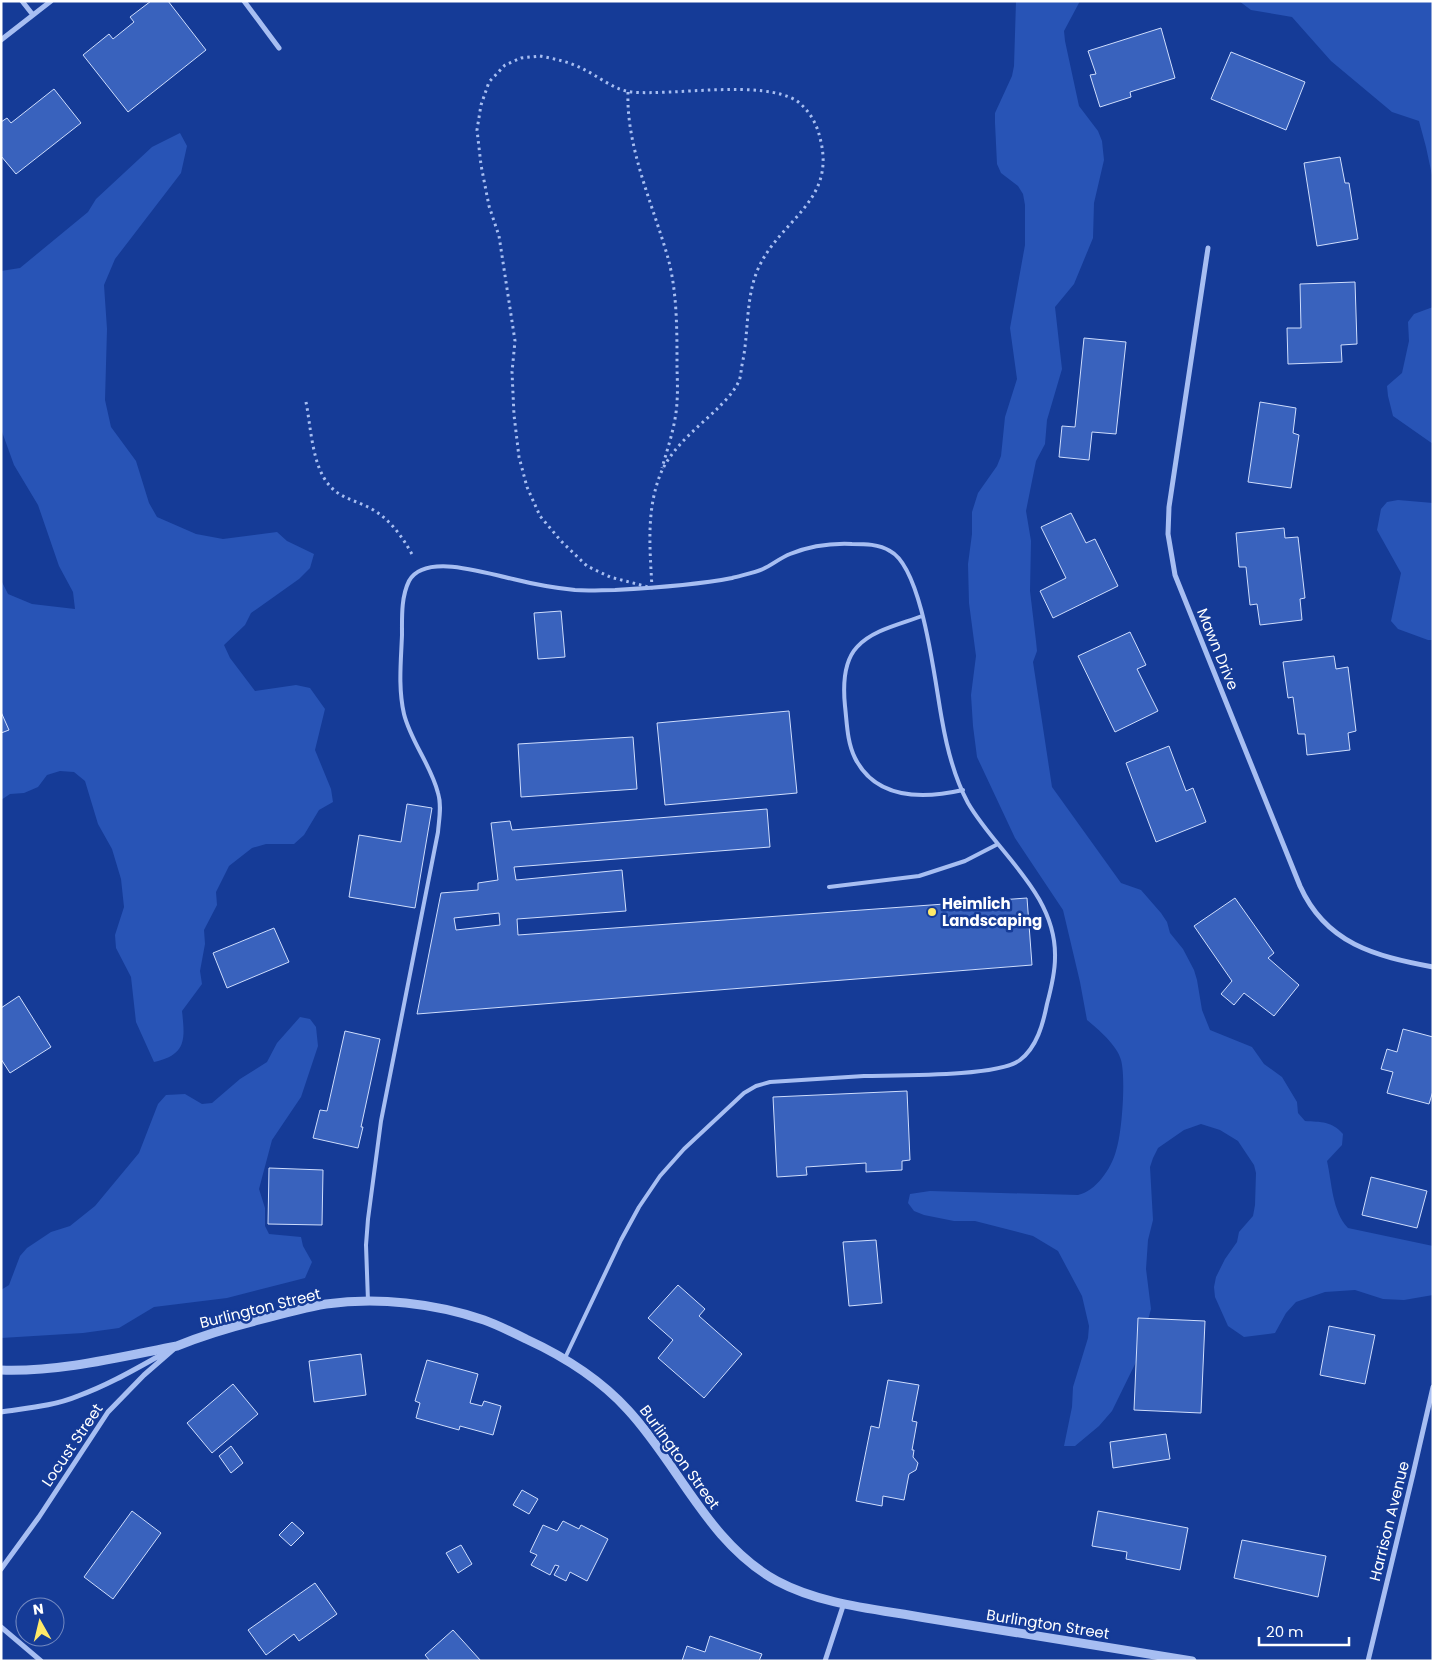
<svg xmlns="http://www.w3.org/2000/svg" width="1434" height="1662" viewBox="0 0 1434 1662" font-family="Poppins,sans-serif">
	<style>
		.green { fill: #2854b6 }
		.building { fill: #3962bd; stroke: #ceddfd; fill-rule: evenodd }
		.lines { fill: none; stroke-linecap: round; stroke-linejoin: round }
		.path { stroke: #a7bef2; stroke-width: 3; stroke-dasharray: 2.5 4; stroke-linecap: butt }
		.service { stroke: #a7bef2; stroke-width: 4 }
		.minor { stroke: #a7bef2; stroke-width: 5 }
		.tertiary { stroke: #a7bef2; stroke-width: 9 }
		.poi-dot { fill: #ffe968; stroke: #153b97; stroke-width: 2 }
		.labels { text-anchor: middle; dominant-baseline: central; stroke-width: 5; stroke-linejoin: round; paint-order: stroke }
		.street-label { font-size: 15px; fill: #fff; stroke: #153b97 }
		.poi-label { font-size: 15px; font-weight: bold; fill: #fff; stroke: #153b97; text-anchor: start }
	</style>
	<rect width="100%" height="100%" fill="#153b97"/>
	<path class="green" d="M 1016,1 L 1080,1 L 1064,31 L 1065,41 L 1079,106 L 1098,131 L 1102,141 L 1104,160 L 1094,203 L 1093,238 L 1074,284 L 1055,307 L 1062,369 L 1047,420 L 1045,444 L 1036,461 L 1026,511 L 1031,541 L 1030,591 L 1036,641 L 1037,651 L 1033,662 L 1052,787 L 1121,883 L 1141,890 L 1161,913 L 1167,922 L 1170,933 L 1183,949 L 1194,970 L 1197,980 L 1202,1010 L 1210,1030 L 1252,1047 L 1264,1064 L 1282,1077 L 1297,1102 L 1298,1113 L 1305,1121 C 1321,1122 1332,1121 1343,1134 L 1342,1145 L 1327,1161 C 1332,1183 1332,1211 1348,1228 L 1433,1246 L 1433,1295 L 1404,1300 L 1383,1299 L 1355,1290 L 1325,1292 L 1296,1302 L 1286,1313 L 1275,1333 L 1244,1337 L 1228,1326 L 1215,1297 L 1214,1287 L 1216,1277 L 1225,1259 L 1237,1242 L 1239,1232 L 1253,1216 L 1255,1205 L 1256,1173 L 1254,1165 L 1238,1141 L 1220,1130 L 1201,1124 L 1184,1130 L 1158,1148 L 1153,1158 L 1150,1167 L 1153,1220 L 1148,1240 L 1146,1269 L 1151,1309 L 1137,1360 L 1112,1411 L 1099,1426 L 1075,1446 L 1064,1446 L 1072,1407 L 1073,1387 L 1088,1338 L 1089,1326 L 1082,1296 L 1058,1251 L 1033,1236 L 975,1221 L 954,1221 L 924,1215 L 914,1211 L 908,1203 L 910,1194 L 930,1191 L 1078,1195 C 1096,1191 1111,1169 1116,1151 C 1122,1134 1126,1078 1121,1060 C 1117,1045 1098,1029 1087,1020 L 1080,982 L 1063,910 L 1015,838 L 977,757 L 973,726 L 971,695 L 976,656 L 969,603 L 968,564 L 972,534 L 972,512 L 978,493 L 997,466 L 1001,456 L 1005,417 L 1017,379 L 1010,328 L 1025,245 L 1025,205 L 1023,194 L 1018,186 L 1001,173 L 997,164 L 995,123 L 995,113 L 1012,76 L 1014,66 Z
		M 1239,1 L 1433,1 L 1433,180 L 1426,147 L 1419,121 L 1392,112 L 1331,61 L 1292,17 L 1251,10 Z
		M 180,133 L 187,146 L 181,173 L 115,259 L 104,285 L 107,329 L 105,400 L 111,427 L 136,461 L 149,503 L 157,517 L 196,534 L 223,539 L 277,532 L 287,541 L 314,554 L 310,568 L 299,579 L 251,613 L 245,625 L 224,645 L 230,658 L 255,691 L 296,685 L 310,688 L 325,709 L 315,750 L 331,789 L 333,802 L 319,810 L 304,835 L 294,844 L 266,844 L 252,848 L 229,866 L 216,892 L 217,905 L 204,930 L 205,944 L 200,971 L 202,984 L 182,1011 C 185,1039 187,1055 154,1062 L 136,1022 L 131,977 L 116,948 L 115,935 L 124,907 L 121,879 L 112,849 L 98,824 L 85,781 L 74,772 L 60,771 L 47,775 L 38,787 L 24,793 L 10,794 L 1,800 L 1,580 L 8,594 L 32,604 L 75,609 L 73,592 L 59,566 L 38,505 L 14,465 L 1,429 L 1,271 L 20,268 L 88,212 L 96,199 L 152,147 Z
		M 1433,307 L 1433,444 L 1393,416 L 1388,396 L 1387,386 L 1402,373 L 1409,341 L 1408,322 L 1414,314 Z
		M 1398,500 L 1433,503 L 1433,640 L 1428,640 L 1398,629 L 1391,621 L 1401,573 L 1377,530 L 1381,509 L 1387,502 Z
		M 300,1017 L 310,1019 L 316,1027 L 318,1046 L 301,1097 L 272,1140 L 259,1189 L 265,1208 L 265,1226 L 269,1234 L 301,1237 L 303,1246 L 312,1262 L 305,1278 L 227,1298 L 154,1307 L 119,1328 L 83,1333 L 1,1338 L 1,1290 L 9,1285 L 20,1256 L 27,1248 L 51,1232 L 70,1226 L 95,1206 L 139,1153 L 158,1104 L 166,1095 L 185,1094 L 202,1104 L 212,1103 L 240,1079 L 267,1062 L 277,1043 Z"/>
	<path class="building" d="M 151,1 L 168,1 L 206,50 L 128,112 L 83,55 L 109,34 L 113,39 L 134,22 L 130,17 Z
		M 1161,28 L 1175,78 L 1130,92 L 1131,97 L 1100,107 L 1090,75 L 1096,74 L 1088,51 Z
		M 1231,52 L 1305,82 L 1286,130 L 1211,99 Z
		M 54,89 L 81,123 L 16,174 L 1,156 L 1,122 L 7,118 L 11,123 Z
		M 1340,157 L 1345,183 L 1349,183 L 1358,239 L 1317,246 L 1304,163 Z
		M 1355,282 L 1357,344 L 1341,345 L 1342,362 L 1288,364 L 1287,328 L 1301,328 L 1300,284 Z
		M 1084,338 L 1126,342 L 1116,434 L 1092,432 L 1089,460 L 1059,457 L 1062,426 L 1075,427 Z
		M 1260,402 L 1296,408 L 1293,433 L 1299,435 L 1291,488 L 1248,482 Z
		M 1071,513 L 1086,543 L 1095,539 L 1118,586 L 1053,618 L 1040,591 L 1066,578 L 1041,527 Z
		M 1284,528 L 1285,538 L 1298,537 L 1305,598 L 1300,599 L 1302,620 L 1260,625 L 1257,604 L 1250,605 L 1246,567 L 1239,567 L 1236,533 Z
		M 561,611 L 565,657 L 538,659 L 534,613 Z
		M 1130,632 L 1146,665 L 1137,669 L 1158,711 L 1115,732 L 1078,656 Z
		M 1334,656 L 1336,669 L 1348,667 L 1356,731 L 1348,733 L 1350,750 L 1307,755 L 1305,734 L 1298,734 L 1293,697 L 1288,698 L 1283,662 Z
		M 789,711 L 797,793 L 665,805 L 657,723 Z
		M 1,712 L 9,730 L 1,733 Z
		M 633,737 L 637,789 L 521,797 L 518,744 Z
		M 1169,746 L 1186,791 L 1193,788 L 1206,822 L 1156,842 L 1126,763 Z
		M 407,804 L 432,808 L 415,908 L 349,897 L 359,835 L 401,842 Z
		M 767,809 L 770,847 L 514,867 L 516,880 L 622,870 L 626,911 L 517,919 L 518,935 L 1027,898 L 1032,965 L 417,1014 L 441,893 L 478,890 L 478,883 L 498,880 L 491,823 L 510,821 L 512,830 ZM 499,913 L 500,925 L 456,930 L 454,918 Z
		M 1235,898 L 1274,953 L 1268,958 L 1299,985 L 1274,1016 L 1244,993 L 1234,1005 L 1221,994 L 1232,981 L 1194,926 Z
		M 274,928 L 289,962 L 227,988 L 213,953 Z
		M 19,996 L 51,1047 L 10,1073 L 1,1059 L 1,1008 Z
		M 1403,1029 L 1433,1037 L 1433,1091 L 1429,1104 L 1387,1093 L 1393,1072 L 1381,1069 L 1387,1049 L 1397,1052 Z
		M 345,1031 L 380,1039 L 361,1127 L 363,1127 L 358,1148 L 313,1138 L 320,1110 L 327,1111 Z
		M 907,1091 L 910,1160 L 902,1161 L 902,1170 L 866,1172 L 866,1163 L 806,1167 L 807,1175 L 777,1177 L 773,1097 Z
		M 269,1168 L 323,1170 L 322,1225 L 268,1224 Z
		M 1371,1177 L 1427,1191 L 1417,1228 L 1362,1215 Z
		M 876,1240 L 882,1303 L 849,1306 L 843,1242 Z
		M 678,1285 L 705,1309 L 699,1316 L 742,1354 L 704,1398 L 658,1358 L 673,1340 L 648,1318 Z
		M 1138,1318 L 1205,1321 L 1201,1413 L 1134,1410 Z
		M 1329,1326 L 1375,1335 L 1365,1384 L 1320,1375 Z
		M 361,1354 L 366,1395 L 314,1402 L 309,1361 Z
		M 427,1360 L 478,1374 L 470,1403 L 482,1406 L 484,1401 L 501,1406 L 493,1435 L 460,1426 L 459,1430 L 416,1418 L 420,1403 L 415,1401 Z
		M 888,1380 L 919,1385 L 912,1421 L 917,1422 L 912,1450 L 914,1450 L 913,1457 L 918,1463 L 916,1470 L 909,1474 L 904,1500 L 883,1496 L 882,1506 L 856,1501 L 871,1426 L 879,1428 Z
		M 233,1384 L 258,1414 L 212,1453 L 187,1423 Z
		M 1166,1434 L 1170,1459 L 1113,1468 L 1110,1442 Z
		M 231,1446 L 243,1463 L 231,1473 L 219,1456 Z
		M 522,1490 L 538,1499 L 529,1514 L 513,1505 Z
		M 132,1511 L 161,1533 L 113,1599 L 84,1577 Z
		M 1098,1511 L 1188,1528 L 1180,1570 L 1126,1559 L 1127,1552 L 1092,1546 Z
		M 563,1521 L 579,1529 L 581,1525 L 608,1539 L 587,1581 L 570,1572 L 566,1581 L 554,1575 L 559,1566 L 555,1565 L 550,1575 L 531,1565 L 537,1555 L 530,1552 L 543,1525 L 557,1531 Z
		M 292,1522 L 304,1533 L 291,1546 L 279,1535 Z
		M 1242,1540 L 1326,1556 L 1318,1597 L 1234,1578 Z
		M 461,1545 L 472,1564 L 458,1573 L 446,1553 Z
		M 315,1583 L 337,1614 L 299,1641 L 294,1634 L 266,1655 L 248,1630 Z
		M 453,1630 L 481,1661 L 430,1661 L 425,1655 Z
		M 710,1636 L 762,1654 L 759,1661 L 682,1661 L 687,1646 L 705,1652 Z"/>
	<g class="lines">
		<path class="path" d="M 540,56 C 555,59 570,62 583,69 C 598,76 614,90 631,92 C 674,96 762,79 797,101 C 809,110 817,124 820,138 C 837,202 780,219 758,269 C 745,299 749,334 742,365 C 741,370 741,376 739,381 C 734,392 724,402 716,410 C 696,429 671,448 660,475 C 646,512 650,549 652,588 L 610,577 L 587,566 L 561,541 L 540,516 L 527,487 L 519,457 L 514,415 L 512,372 L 515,341 L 499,236 L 489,206 L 481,165 L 477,130 L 481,105 L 489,82 L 505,65 L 521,58 Z
			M 628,92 C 626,147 653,205 668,258 C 677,291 677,329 677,364 C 677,376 678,389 677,402 C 676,424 668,447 662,468
			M 306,402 C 311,427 312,467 330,486 C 340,498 357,501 370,508 C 390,519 402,536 413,556"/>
		<path class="service" d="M 922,616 C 901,624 872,630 857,647 C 843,662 843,686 845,706 C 847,723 847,742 855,758 C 876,800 923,799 963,790
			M 829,887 L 919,876 L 965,861 L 998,844
			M 368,1301 L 366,1245 L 368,1219 L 381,1121 L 438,832 C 439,819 442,806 438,793 C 431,765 411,742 404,714 C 398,688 401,661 402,635 C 402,618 401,597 409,581 C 425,552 488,574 513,579 C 533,584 555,588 575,590 C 588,591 602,590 615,590 C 652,588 696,585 732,578 C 742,575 754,573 763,569 C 772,565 780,558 790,554 C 810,546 830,543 852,544 C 865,544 879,544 890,551 C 923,568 935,684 942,720 C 947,749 954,777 968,803 C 997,853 1057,894 1055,958 C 1055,973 1051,989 1047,1004 C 1043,1024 1037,1047 1020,1060 C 998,1077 896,1075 864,1076 C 833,1078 801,1080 770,1082 L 756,1086 L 744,1093 L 684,1149 L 660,1176 L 639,1207 L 621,1240 L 565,1358"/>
		<path class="minor" d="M 22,1 L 33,15
			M 244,1 L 279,48
			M 1,40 L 51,1
			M 1208,248 L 1169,507 L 1168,534 L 1175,575 L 1300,886 C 1326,944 1375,956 1433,967
			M 1,1412 C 27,1408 54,1406 78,1396 C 109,1385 139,1367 168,1351
			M 1,1569 L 39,1517 L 108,1412 L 144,1375 L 175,1348
			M 1,1627 L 41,1661
			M 825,1661 L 844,1603
			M 1368,1661 L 1413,1474 L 1433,1387"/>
		<path class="tertiary" d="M 1,1370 C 60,1372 120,1357 177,1346 C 204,1335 231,1327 259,1320 C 281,1314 303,1308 326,1304 C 378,1297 434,1303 484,1320 C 498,1325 512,1332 526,1339 C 563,1356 600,1379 628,1410 C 679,1465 708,1543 777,1581 C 822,1605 876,1609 926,1618 C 1014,1633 1103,1647 1192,1661"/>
	</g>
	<circle class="poi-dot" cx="932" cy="912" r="5"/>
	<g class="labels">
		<g class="street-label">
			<text transform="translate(1218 649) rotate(68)">Mawn Drive</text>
			<text transform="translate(260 1308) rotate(-14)">Burlington Street</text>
			<text transform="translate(72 1445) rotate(-56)">Locust Street</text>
			<text transform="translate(680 1457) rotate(54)">Burlington Street</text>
			<text transform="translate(1389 1521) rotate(-76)">Harrison Avenue</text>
			<text transform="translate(1048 1624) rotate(9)">Burlington Street</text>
		</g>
		<g class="poi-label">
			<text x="942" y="903">Heimlich<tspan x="942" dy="17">Landscaping</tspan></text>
		</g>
	</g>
	<rect width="1434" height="1662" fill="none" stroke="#ffffff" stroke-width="5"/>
	<g transform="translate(40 1622) rotate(352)"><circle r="24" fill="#153b97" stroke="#7389c1"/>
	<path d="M0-4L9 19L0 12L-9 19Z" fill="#ffe968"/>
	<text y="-8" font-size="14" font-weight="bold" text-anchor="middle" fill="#ffffff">N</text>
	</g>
	<path d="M1259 1637v8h90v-8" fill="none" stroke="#ffffff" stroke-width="2.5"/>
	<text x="1266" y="1637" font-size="15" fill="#ffffff" stroke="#153b97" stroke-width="4" paint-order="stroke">20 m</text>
</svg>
